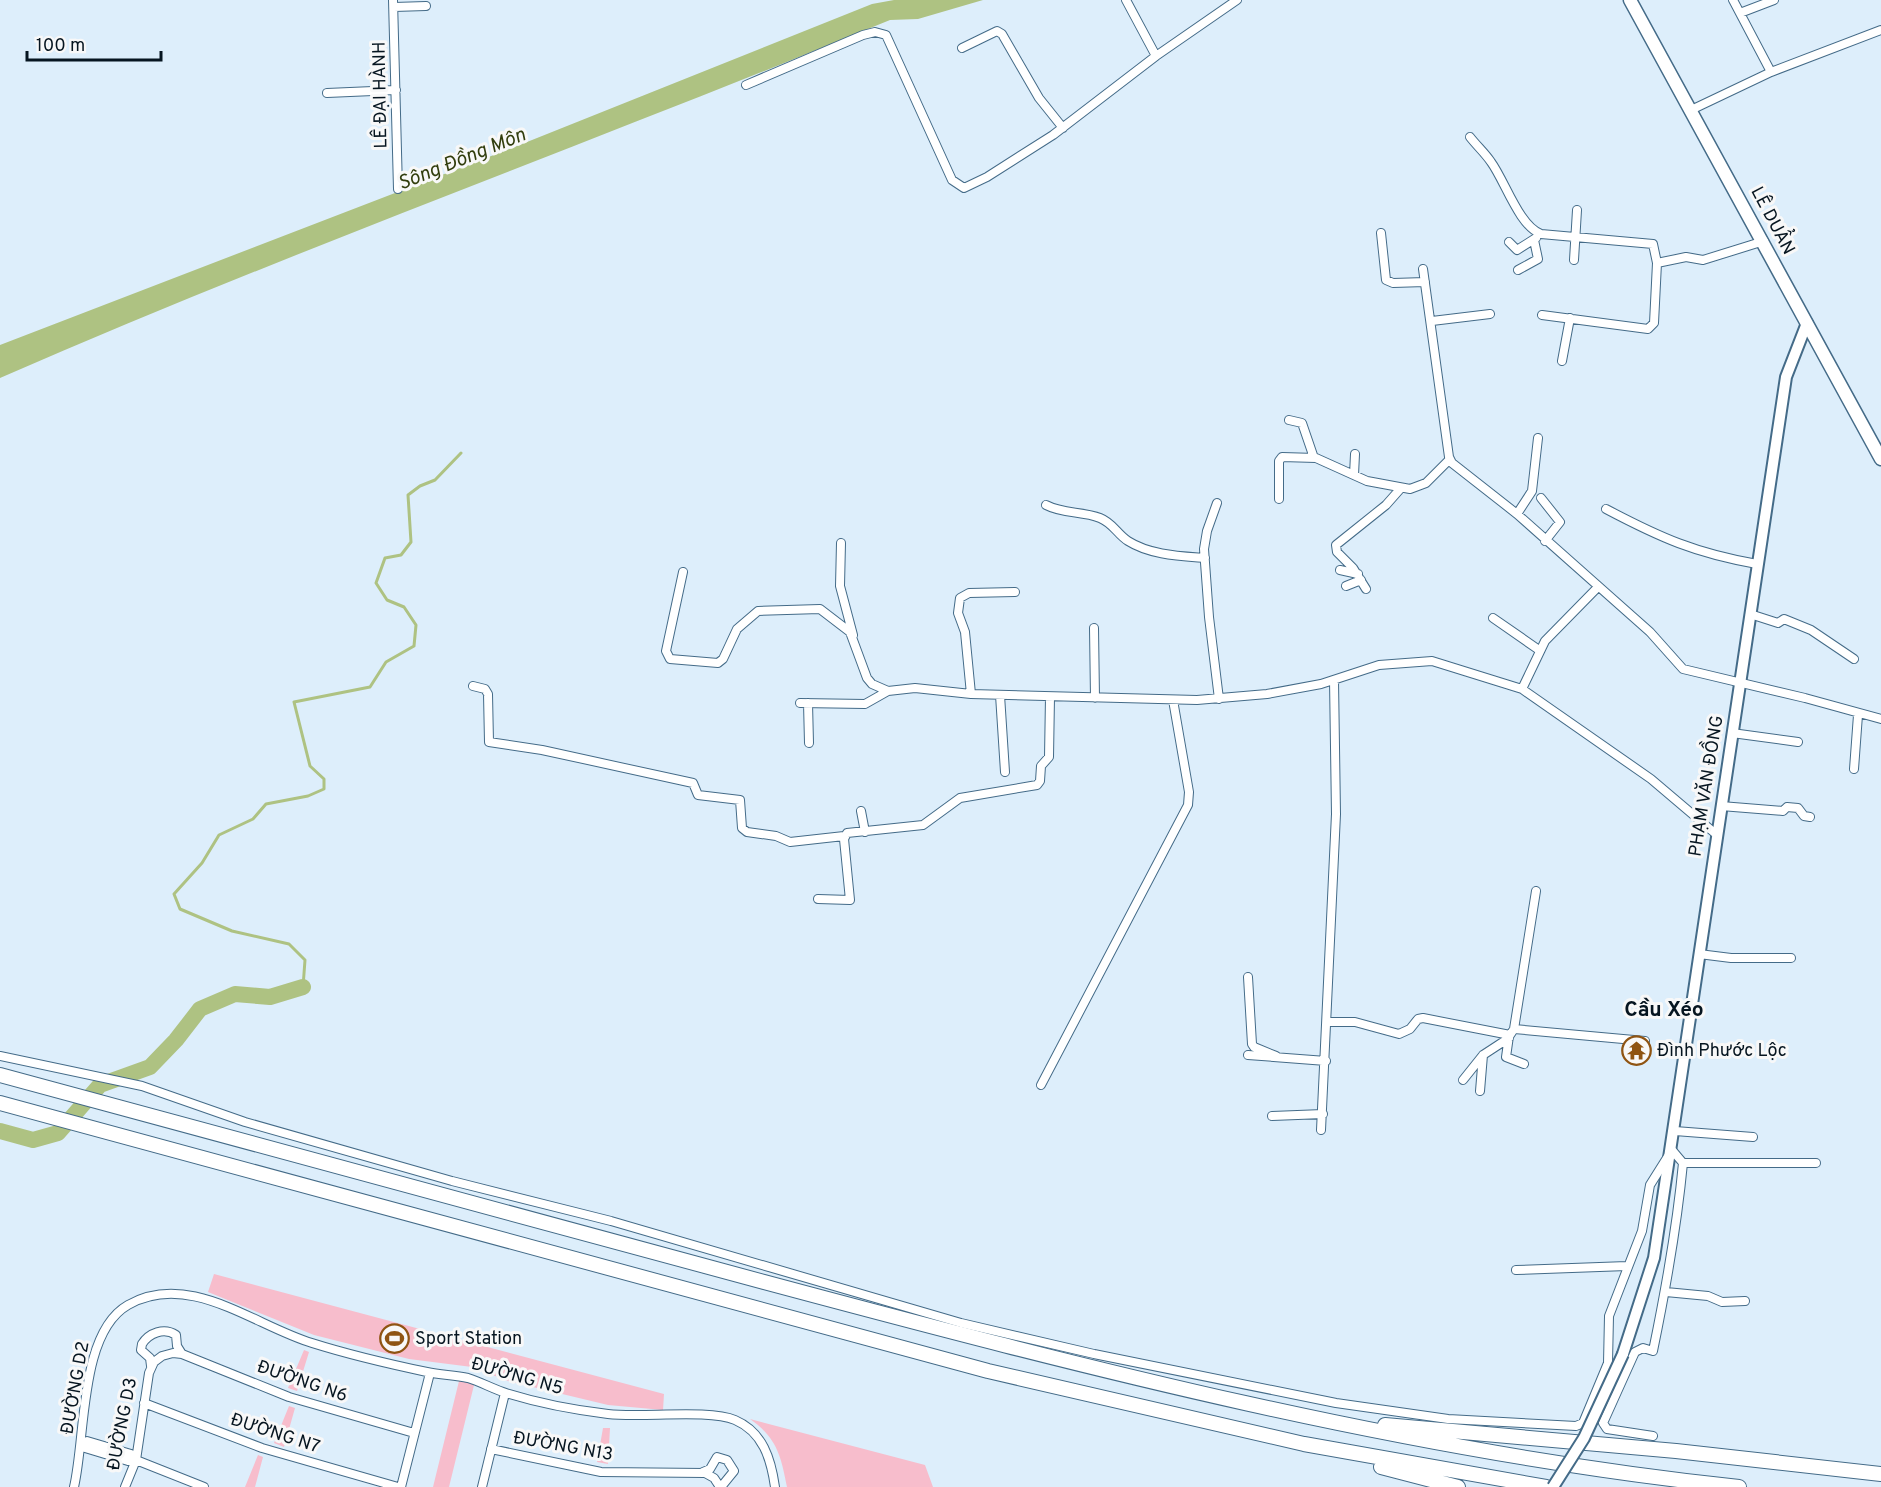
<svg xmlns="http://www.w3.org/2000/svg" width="1881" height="1487" viewBox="0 0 1881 1487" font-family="Overpass,sans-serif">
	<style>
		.green { fill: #f7bdcc }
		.water { fill: #aec282 }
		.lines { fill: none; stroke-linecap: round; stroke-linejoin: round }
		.stream { stroke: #aec282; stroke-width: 3 }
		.river { stroke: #aec282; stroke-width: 16 }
		.minor-casing { stroke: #446b88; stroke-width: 10 }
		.secondary-casing { stroke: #446b88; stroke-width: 14 }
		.primary-casing { stroke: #446b88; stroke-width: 15 }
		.motorway-casing { stroke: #446b88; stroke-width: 16 }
		.minor { stroke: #fff; stroke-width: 8 }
		.secondary { stroke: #fff; stroke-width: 10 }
		.primary { stroke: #fff; stroke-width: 12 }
		.motorway { stroke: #fff; stroke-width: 14 }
		.secondary-bridge-casing { stroke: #446b88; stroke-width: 14; stroke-linecap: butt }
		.secondary-bridge { stroke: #fff; stroke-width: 10 }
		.labels { text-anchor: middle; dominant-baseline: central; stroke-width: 6; stroke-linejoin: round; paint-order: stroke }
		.street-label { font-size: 18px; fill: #061520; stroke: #f8f8f8 }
		.poi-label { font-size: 18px; fill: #061520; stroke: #f8f8f8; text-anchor: start }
		.water-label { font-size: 20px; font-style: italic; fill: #313d0d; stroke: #f8f8f8 }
		.quarter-label { font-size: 21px; font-weight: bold; fill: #061520; stroke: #f8f8f8 }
	</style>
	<rect width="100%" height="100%" fill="#ddeefb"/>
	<path class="green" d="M 214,1274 L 664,1394 L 663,1410 L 608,1405 L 508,1381 L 472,1367 L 409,1359 L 314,1335 L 208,1292 Z
		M 304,1350 L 309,1352 L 297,1391 L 288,1388 Z
		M 460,1377 L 475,1381 L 449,1487 L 433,1487 Z
		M 289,1406 L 295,1408 L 284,1447 L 274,1443 Z
		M 750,1419 L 925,1465 L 933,1487 L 787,1487 C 781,1456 777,1438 750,1419 Z
		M 603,1428 L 610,1428 L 608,1464 L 597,1462 Z
		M 258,1455 L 263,1457 L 255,1487 L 245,1487 Z"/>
	<path class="water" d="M 894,0 L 983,0 L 918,19 L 890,20 C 594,142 293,250 0,378 L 0,345 L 512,148 L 872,4 Z"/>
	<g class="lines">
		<path class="stream" d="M 303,987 L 305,960 L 289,944 L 232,931 L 180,909 L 174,894 L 202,863 L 219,835 L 253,819 L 266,804 L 308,796 L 324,789 L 324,779 L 310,766 L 294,702 L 370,687 L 386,662 L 414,646 L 416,625 L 404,607 L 387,600 L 376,583 L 385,558 L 401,555 L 411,542 L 408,495 L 420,486 L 435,480 L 461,453"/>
		<path class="river" d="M 0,1131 L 33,1140 L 58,1133 L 100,1085 L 150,1067 L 176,1040 L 200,1009 L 235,994 L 270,997 L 303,987"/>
		<defs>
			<path id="minor" d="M 393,0 L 398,189
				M 1126,0 L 1156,56
				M 1733,0 L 1771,72
				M 394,7 L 426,6
				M 1740,13 L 1774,0
				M 962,48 L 997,31 L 1002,34 L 1039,98 L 1063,128
				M 746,85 L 863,35 L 875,32 L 886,35 L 952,180 L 964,188 L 987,177 L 1053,135 L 1156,56 L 1237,0
				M 327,93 L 396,90
				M 1691,110 L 1771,72 L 1881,30
				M 1470,137 C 1477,146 1485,153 1491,162 C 1505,181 1519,226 1541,234 L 1653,244 L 1657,263 L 1686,257 L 1703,260 L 1764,241
				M 1381,233 L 1386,280 L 1393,283 L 1425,282
				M 1509,242 L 1517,250 L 1536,238
				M 1574,260 L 1577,210
				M 1423,269 L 1449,457 L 1452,463 L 1517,514 L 1650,632 L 1683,669 L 1805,698 L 1881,719
				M 1518,270 L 1538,259 L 1534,240
				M 1542,315 L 1648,329 L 1654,323 L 1657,263
				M 1432,321 L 1490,314
				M 1562,361 L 1570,318
				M 1289,420 L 1302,423 L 1314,458
				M 1354,475 L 1355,454
				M 1541,498 L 1560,522 L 1545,541
				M 1279,499 L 1279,461 L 1282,457 L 1316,458 L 1367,481 L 1410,489 L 1426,483 L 1449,460
				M 1217,503 L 1207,531 L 1204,549 L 1209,617 L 1219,699
				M 1046,505 C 1063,514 1082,511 1100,518 C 1113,523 1117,534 1128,541 C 1150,555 1180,556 1205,558
				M 1606,509 C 1661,538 1695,553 1757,564
				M 1517,514 L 1532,491 L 1538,438
				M 841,543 L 840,586 L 853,635
				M 1340,570 L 1358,574
				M 683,572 L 666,651 L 670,659 L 718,663 L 723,659 L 737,629 L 758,611 L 820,609 L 850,632 L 867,678 L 872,684 L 888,691
				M 1346,586 L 1361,580
				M 1366,589 L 1353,568 L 1337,552 L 1336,545 L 1386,505 L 1401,488
				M 1750,614 L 1778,623 L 1784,619 L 1811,630 L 1854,659
				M 1493,618 L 1539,650
				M 1094,628 L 1095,698
				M 473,686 L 485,689 L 488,694 L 489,742 L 542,750 L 693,783 L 698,795 L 740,800 L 742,828 L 747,832 L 776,836 L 790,842 L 844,836
				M 1522,689 L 1545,641 L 1598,587
				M 971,694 L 965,632 L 958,613 L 960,598 L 969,593 L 1015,592
				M 1000,695 L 1005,772
				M 800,703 L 865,704 L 888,691 L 915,688 L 971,694 L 1197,700 L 1267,694 L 1321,684 L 1379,665 L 1432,661 L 1522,689 L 1651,779 L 1717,835
				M 808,703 L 809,743
				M 1732,733 L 1798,742
				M 1854,769 L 1858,715
				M 1721,806 L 1783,811 L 1787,807 L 1798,808 L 1804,816 L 1810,817
				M 861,811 L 865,832
				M 818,899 L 850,900 L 844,839 L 847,833 L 923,825 L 960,798 L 1037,785 L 1040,781 L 1041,766 L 1049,757 L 1050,697
				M 1699,954 L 1731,958 L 1791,958
				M 1248,977 L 1252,1044 L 1254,1047 L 1276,1056
				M 1328,1022 L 1355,1022 L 1399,1034 L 1410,1029 L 1418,1019 L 1423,1018 L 1510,1035 L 1514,1029 L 1645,1041
				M 1514,1029 L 1536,891
				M 1509,1036 L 1506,1057 L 1524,1064
				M 1248,1055 L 1326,1061
				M 0,1056 L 142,1086 L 245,1122 L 452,1181 L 611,1221 L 961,1323 L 1094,1354 L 1336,1403 L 1448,1419 L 1576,1426 L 1583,1423 L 1608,1363 L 1609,1316 L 1642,1231 L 1650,1185 L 1672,1150 L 1683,1163 C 1677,1227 1666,1288 1653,1351 L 1643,1348 L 1635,1352 L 1603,1423 L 1607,1429 L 1653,1436
				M 1463,1080 L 1483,1055 L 1509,1038
				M 1041,1085 L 1188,805 L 1189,792 L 1173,700
				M 1480,1091 L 1483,1055
				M 1272,1116 L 1323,1114
				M 1321,1130 L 1336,814 L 1334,680
				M 1675,1131 L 1753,1137
				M 1683,1163 L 1816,1163
				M 1516,1270 L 1627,1266
				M 1666,1292 L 1708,1296 L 1722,1302 L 1745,1301
				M 151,1366 L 150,1358 L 141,1350 L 142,1344 C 149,1333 164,1327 176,1335 L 177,1346 L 182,1354
				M 144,1403 L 262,1448 L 398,1487
				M 81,1444 L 87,1441 L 131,1454 L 136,1460 L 204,1487
				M 81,1444 L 85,1448 L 128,1461 L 136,1460
				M 491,1449 L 601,1472 L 705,1473 L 714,1478 L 720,1487
				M 703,1472 L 710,1469 L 717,1457 L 727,1460 L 734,1471 L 721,1487
				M 74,1487 C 86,1436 79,1333 128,1305 C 189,1270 255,1326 312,1343 C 350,1355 389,1364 427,1372 C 441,1375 454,1375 468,1378 C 481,1382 493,1389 506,1393 C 538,1403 575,1410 608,1414 C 641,1418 709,1409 735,1420 C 763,1432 771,1459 775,1487
				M 125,1487 L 136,1460 L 149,1373 L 154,1362 L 162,1356 L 173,1353 L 182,1354 L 289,1397 L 414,1433
				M 401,1487 L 430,1373
				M 482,1487 L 505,1393"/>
			<path id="secondary" d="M 1623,1354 L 1654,1258 L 1786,377 L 1807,323"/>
			<path id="primary" d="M 1630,0 L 1881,459"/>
			<path id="motorway" d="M 0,1075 C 254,1146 509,1214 764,1282 C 1085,1368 1408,1452 1739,1487
				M 0,1103 L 988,1371 L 1304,1444 L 1546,1487
				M 1385,1425 L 1676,1451 L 1881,1474
				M 1381,1467 L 1458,1487"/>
		</defs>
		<use href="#minor" class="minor-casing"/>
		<use href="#secondary" class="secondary-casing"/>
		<use href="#primary" class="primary-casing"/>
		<use href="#motorway" class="motorway-casing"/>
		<use href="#minor" class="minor"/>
		<use href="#secondary" class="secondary"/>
		<use href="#primary" class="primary"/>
		<use href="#motorway" class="motorway"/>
		<defs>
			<path id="secondary-bridge" d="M 1553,1487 L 1584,1438 L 1623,1354"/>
		</defs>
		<use href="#secondary-bridge" class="secondary-bridge-casing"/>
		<use href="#secondary-bridge" class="secondary-bridge"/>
	</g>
	<defs>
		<symbol id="temple-ring" viewBox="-11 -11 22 22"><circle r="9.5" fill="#f8f8f8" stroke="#8f5412" stroke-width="1.5"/><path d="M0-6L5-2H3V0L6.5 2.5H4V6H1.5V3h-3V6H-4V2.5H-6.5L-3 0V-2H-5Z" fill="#8f5412"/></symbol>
		<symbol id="stadium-ring" viewBox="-11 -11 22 22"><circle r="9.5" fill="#f8f8f8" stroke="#8f5412" stroke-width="1.5"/><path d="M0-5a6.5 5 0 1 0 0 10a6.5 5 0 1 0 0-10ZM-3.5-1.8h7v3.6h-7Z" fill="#8f5412"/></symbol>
	</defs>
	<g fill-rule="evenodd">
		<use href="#temple-ring" x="1620" y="1034" width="33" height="33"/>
		<use href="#stadium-ring" x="378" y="1322" width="33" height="33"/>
	</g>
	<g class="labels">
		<g class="street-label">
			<text transform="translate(381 95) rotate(-91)">LÊ ĐẠI HÀNH</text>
			<text transform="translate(1772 221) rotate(62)">LÊ DUẨN</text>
			<text transform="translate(1707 786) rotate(-81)">PHẠM VĂN ĐỒNG</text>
			<text transform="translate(517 1377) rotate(16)">ĐƯỜNG N5</text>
			<text transform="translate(302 1382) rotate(19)">ĐƯỜNG N6</text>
			<text transform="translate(76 1388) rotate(-80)">ĐƯỜNG D2</text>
			<text transform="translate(123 1424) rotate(-79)">ĐƯỜNG D3</text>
			<text transform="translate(275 1434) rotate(18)">ĐƯỜNG N7</text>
			<text transform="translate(563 1447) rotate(10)">ĐƯỜNG N13</text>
		</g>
		<g class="poi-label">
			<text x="1657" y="1051">Đình Phước Lộc</text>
			<text x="415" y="1339">Sport Station</text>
		</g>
		<g class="water-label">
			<text transform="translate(462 160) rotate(-22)">Sông Đồng Môn</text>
		</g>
		<g class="quarter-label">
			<text x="1664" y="1010">Cầu Xéo</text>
		</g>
	</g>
	<path d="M27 51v9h134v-9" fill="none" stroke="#061520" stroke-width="3"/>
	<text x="36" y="51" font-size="18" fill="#061520" stroke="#f8f8f8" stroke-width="4.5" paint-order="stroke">100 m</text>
</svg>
